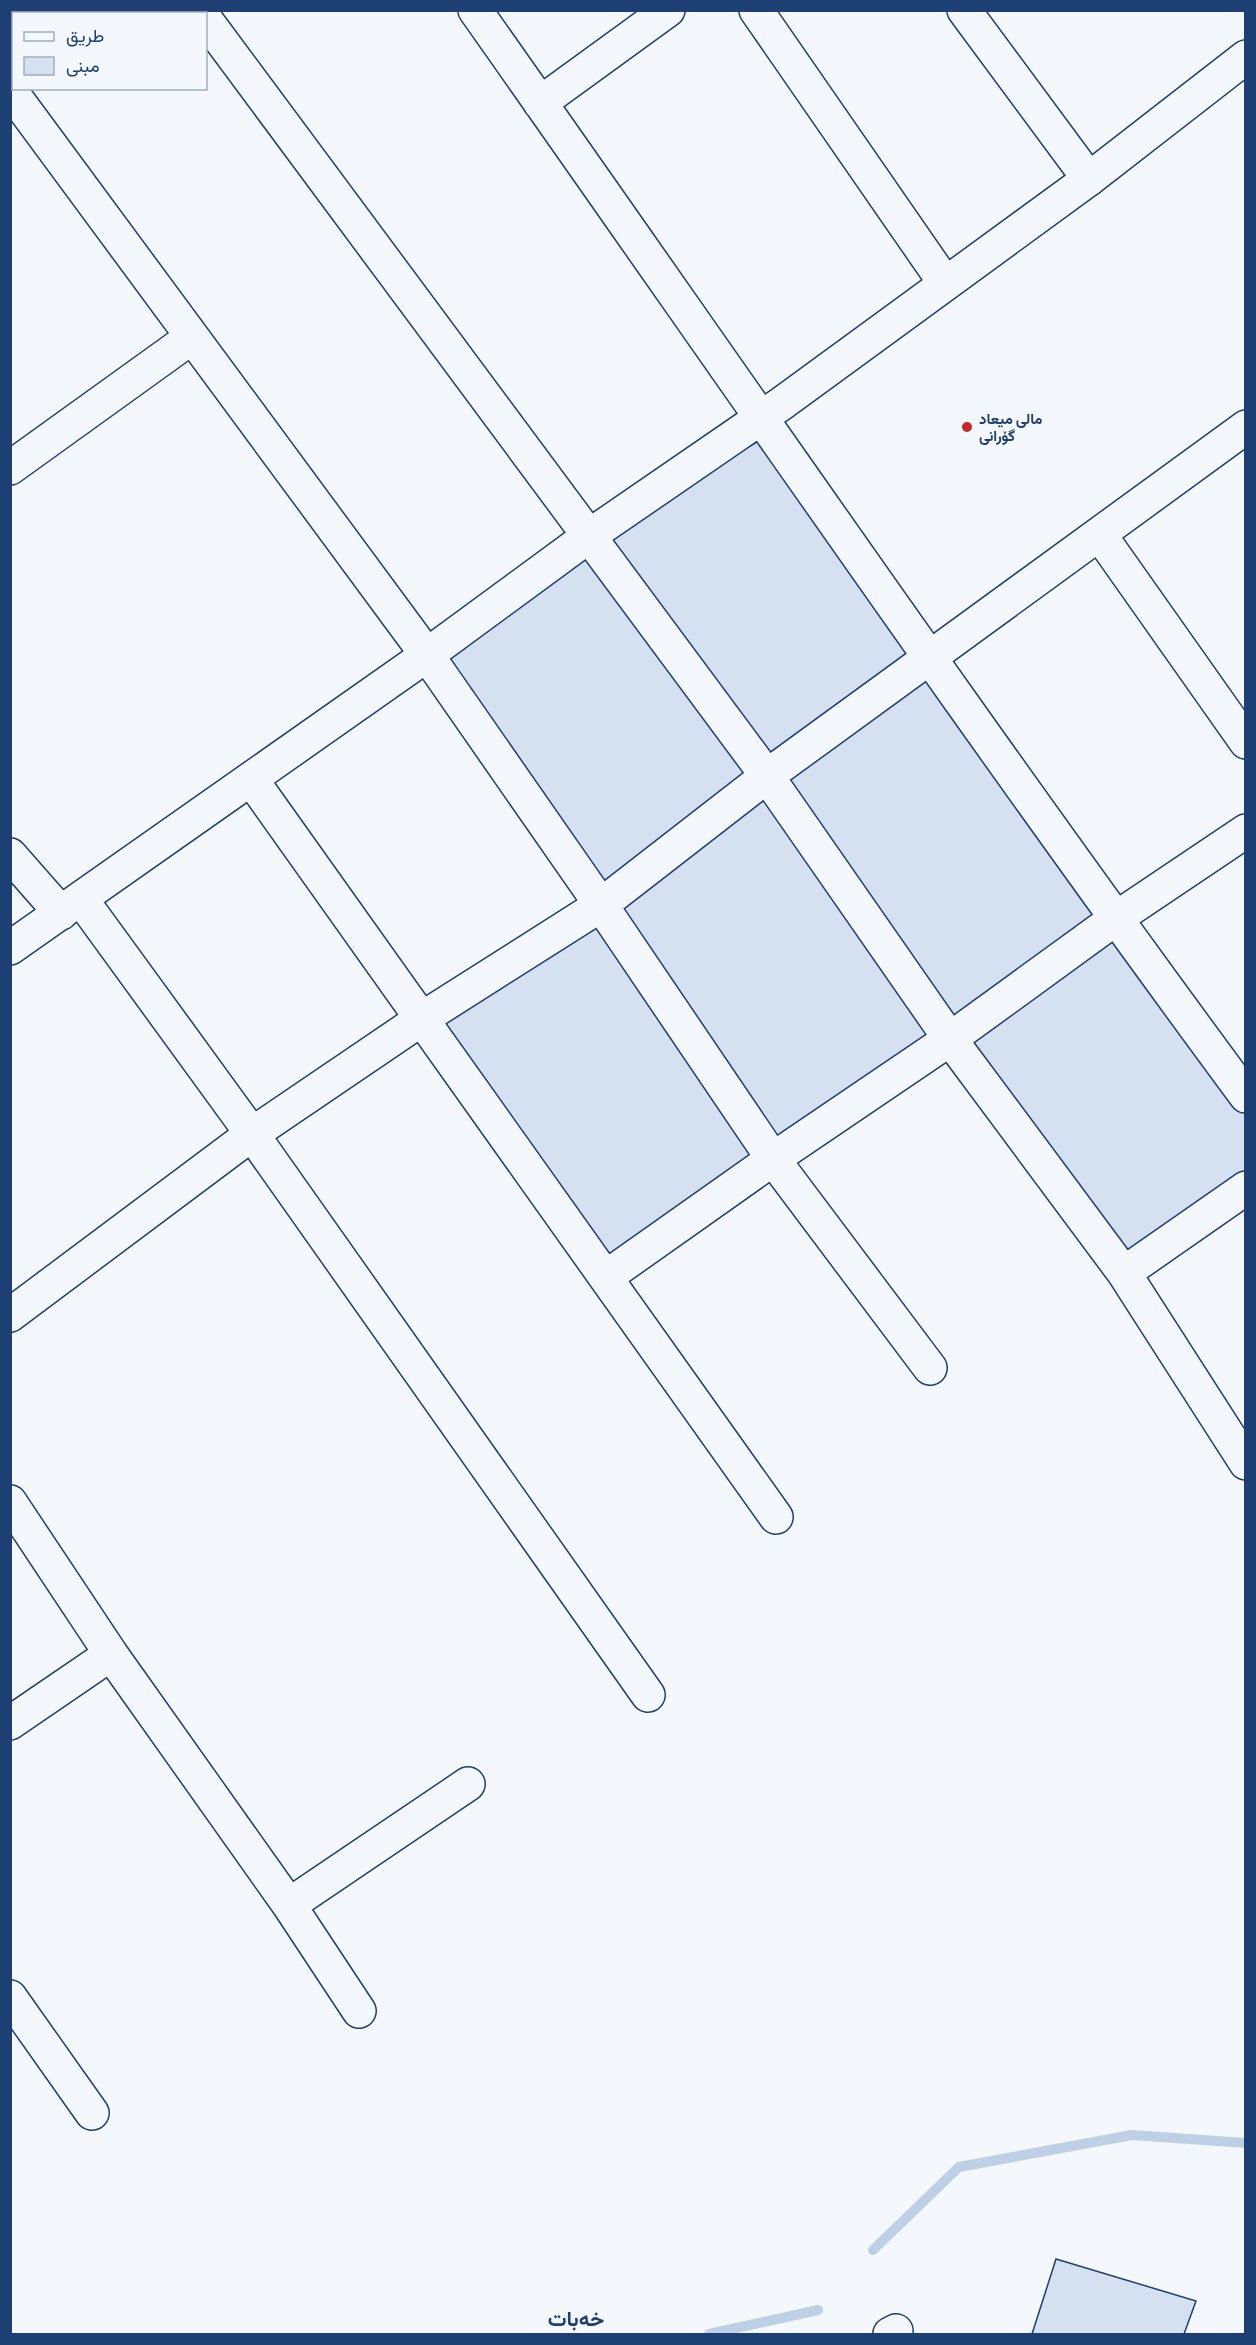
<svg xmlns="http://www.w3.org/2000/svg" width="1256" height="2345" viewBox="0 0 1256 2345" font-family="Barlow,Vazirmatn,sans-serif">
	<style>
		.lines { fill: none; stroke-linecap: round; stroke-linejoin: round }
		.stream { stroke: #bed0e5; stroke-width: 10 }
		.building { fill: #d5e0f0; stroke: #1d3f73; stroke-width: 1.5 }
		.street-casing { stroke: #1d3f73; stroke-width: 36 }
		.secondary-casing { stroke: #1d3f73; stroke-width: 36 }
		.street { stroke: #f4f7fb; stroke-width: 33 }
		.secondary { stroke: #f4f7fb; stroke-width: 33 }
		.poi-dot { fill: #c62828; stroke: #f4f7fb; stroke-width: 2 }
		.labels { text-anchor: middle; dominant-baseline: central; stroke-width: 4.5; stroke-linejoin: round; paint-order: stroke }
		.poi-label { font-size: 15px; font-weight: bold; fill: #1d3f73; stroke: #f4f7fb; text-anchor: start }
		.district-label { font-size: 21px; font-weight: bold; fill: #1d3f73; stroke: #f4f7fb }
	</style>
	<rect width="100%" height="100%" fill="#f4f7fb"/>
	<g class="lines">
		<path class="stream" d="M 873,2250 L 959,2167 L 1132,2135 L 1246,2143
			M 709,2334 L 818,2310"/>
	</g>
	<path class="building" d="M 773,433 L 929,657 L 767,776 L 589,536 Z
		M 589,536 L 767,776 L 601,905 L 427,655 Z
		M 929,657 L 1115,919 L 950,1039 L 775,771 Z
		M 767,776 L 950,1039 L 773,1159 L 601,905 Z
		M 601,905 L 773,1159 L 606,1277 L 423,1018 Z
		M 1115,919 L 1246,1096 L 1246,1188 L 1124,1273 L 950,1039 Z
		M 1056,2259 L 1196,2301 L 1184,2334 L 1032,2334 Z"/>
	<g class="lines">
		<defs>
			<path id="street" d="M 475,10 C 731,373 982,739 1246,1096
				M 756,10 L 945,283
				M 964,10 L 1089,179
				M 29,14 L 33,10
				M 206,20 L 767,776 L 950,1039 L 1124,1273 L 1246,1463
				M 10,90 L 427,655 L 601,905 L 773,1159 L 930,1368
				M 540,103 L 668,10
				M 10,468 L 192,337
				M 1100,535 L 1246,742
				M 251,779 L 776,1517
				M 10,855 L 61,913
				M 81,899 L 252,1134 L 648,1695
				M 1124,1273 L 1246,1188
				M 606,1277 L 773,1159 L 950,1039 L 1115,919 L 1246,831
				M 10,1315 L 252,1134 L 423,1018 L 601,905 L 767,776 L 1246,427
				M 10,1502 L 111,1654 L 289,1905 L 359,2011
				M 10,1723 L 111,1654
				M 289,1905 L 468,1784
				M 10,1997 L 92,2113
				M 890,2334 L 896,2331"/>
			<path id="secondary" d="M 10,948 L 427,655 L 589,536 L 781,404 L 1089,179 L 1246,57"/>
		</defs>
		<use href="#street" class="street-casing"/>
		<use href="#secondary" class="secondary-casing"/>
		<use href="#street" class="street"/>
		<use href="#secondary" class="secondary"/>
	</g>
	<circle class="poi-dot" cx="967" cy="427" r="6"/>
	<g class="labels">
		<g class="poi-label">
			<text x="979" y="418">مالی میعاد<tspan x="979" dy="17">گۆرانی</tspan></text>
		</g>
		<g class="district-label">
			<text x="576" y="2317">خەبات</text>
		</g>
	</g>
	<rect width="1256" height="2345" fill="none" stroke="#1d3f73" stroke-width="24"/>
	<rect x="12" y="12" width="195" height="78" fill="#f4f7fb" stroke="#9eadc5" stroke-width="1.5"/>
	<rect x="24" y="32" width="30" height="9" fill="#f4f7fb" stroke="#9eadc5" stroke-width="1.5"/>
	<text x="66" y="42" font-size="18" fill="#1d3f73">طريق</text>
	<rect x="24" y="57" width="30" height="18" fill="#d5e0f0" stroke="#9eadc5" stroke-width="1.5"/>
	<text x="66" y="72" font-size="18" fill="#1d3f73">مبنى</text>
</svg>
